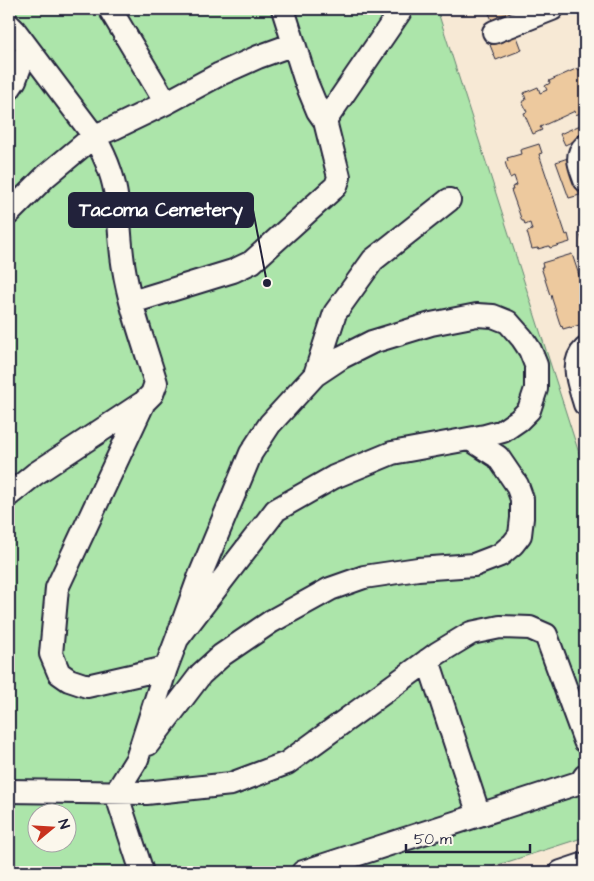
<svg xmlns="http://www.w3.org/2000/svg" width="594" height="881" viewBox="0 0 594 881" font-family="'Architects Daughter',sans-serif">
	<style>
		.green { fill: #ace5aa; stroke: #678472; fill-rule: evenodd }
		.building { fill: #edc99e; stroke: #22223b }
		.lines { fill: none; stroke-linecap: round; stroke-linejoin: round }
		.minor-casing { stroke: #22223b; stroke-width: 26 }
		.minor { stroke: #fbf7ec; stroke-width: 22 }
		.leader { fill: none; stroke: #22223b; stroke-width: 2 }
		.callout-dot { fill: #22223b; stroke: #fbf7ec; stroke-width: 2 }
		.callout { fill: #22223b; stroke: #22223b; stroke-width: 2 }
		.callout-label { font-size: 19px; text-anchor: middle; font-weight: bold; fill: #fff }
	</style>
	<rect width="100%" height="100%" fill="#f7e9d5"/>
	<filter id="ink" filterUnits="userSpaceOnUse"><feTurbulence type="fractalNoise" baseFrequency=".02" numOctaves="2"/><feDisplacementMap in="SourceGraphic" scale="10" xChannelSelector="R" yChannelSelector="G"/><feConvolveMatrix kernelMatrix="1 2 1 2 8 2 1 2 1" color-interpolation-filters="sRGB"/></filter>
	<g filter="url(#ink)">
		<path class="green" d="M 9,9 L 437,9 L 585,472 L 585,837 L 476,872 L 9,872 ZM 38,814 L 68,814 L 68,844 L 38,844 Z"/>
		<path class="building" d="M 493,9 L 538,9 L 495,27 L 488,11 Z
			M 516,34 L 522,50 L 496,60 L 490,45 Z
			M 578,68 L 579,70 L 583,68 L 585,74 L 585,108 L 583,109 L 584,111 L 576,115 L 575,111 L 540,127 L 542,130 L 533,134 L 524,113 L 527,112 L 522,102 L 526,100 L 524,93 L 538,87 L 540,93 L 547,90 L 545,86 L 550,83 L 549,81 Z
			M 585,123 L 585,136 L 565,145 L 560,134 Z
			M 539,144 L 542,153 L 539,154 L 566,235 L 568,234 L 570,242 L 550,248 L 549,246 L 538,249 L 538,248 L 532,249 L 527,232 L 532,230 L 530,223 L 525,225 L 524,221 L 522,221 L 511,190 L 513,190 L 512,187 L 517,185 L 514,176 L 510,178 L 505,162 L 508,161 L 507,158 L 521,154 L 520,150 Z
			M 568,158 L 580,195 L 569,198 L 556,162 Z
			M 585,235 L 585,249 L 581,236 Z
			M 572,254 L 585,293 L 585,323 L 570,328 L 570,327 L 563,329 L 562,326 L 561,327 L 552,299 L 551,294 L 550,295 L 541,267 L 543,267 L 542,263 Z"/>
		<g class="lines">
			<defs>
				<path id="minor" d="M 110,9 L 166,103
					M 9,25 L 15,31 L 94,136 C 100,147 106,159 110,171 C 121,202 118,237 124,269 C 130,307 145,346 156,383 L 152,394 L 144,402 L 35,474 L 9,495
					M 494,32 L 552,9
					M 9,89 L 15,80 L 27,48
					M 325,121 L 399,13 L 401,9
					M 585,146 C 574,156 581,168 585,180
					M 9,213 L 46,176 L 94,136 L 114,128 L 166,103 L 220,74 L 258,57 L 294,44
					M 132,302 L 233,271 L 252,262 L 336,186 L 339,177 L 325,121 L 318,111 L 306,82 L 283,9
					M 585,349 C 569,364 580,386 585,404
					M 315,375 L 335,313 L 373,260 L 449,200
					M 144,402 L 57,588 L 51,654 L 59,673 L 69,680 L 87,686 L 166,668
					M 428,660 L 479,815
					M 148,744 L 201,674 L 222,655 L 272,621 L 330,589 L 364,577 L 418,569 L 474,565 L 500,555 L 513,544 L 520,535 L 522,518 L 522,499 L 517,485 L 498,457 L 470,439
					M 9,791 L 146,793 L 231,784 L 287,763 L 438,653 L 471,633 L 500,627 L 530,628 L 546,635 L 585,741
					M 142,872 L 116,793 L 137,759 L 166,668 L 177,639 L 199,578 L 251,453 L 270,424 L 315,375 L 342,357 L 372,342 L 431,324 L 477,315 L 493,316 L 508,322 L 522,338 L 530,350 L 536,365 L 536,389 L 529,410 L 519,420 L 503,431 L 485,436 L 392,453 L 334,477 L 276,510 L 177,639
					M 303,872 L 581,782 L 585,776
					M 561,872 L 585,864"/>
			</defs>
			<use href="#minor" class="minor-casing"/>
			<use href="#minor" class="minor"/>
		</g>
	</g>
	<path class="leader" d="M267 283L253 210"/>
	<circle class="callout-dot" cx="267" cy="283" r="5"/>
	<rect class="callout" x="69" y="193" width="184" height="34" rx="5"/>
	<g class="callout-label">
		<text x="161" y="216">Tacoma Cemetery</text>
	</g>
	<rect width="594" height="881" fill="none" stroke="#fbf7ec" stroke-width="30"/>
	<rect x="15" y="15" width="564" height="851" fill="none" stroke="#22223b" stroke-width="2" filter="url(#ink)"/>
	<g transform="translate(52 828) rotate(72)"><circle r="24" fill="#fbf7ec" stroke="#a4a2a5"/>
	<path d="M0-4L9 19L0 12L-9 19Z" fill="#c8321e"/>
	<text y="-8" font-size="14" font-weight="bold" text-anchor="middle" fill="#22223b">N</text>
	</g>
	<path d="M406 844v8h124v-8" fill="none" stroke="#22223b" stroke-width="2.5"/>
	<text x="414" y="844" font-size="15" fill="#22223b" stroke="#fbf7ec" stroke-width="4" paint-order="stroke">50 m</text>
</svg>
